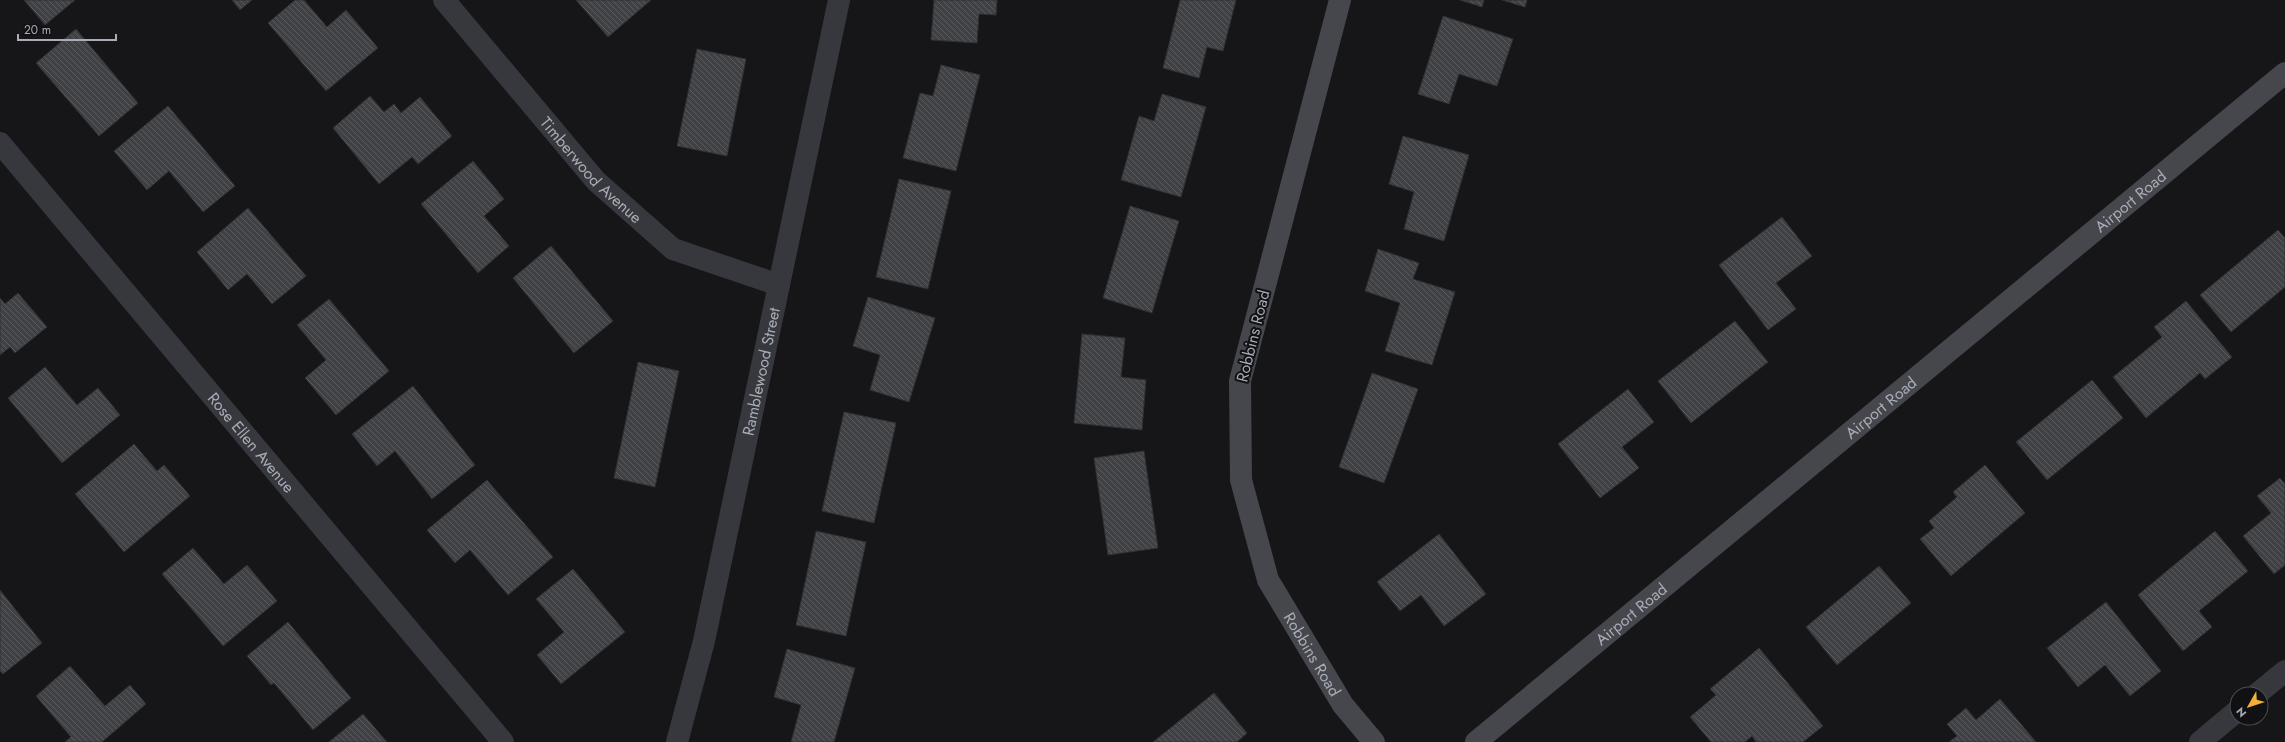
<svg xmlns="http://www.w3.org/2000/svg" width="2285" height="742" viewBox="0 0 2285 742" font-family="Jost,sans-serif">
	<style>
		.building { fill: url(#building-back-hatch); stroke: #303034 }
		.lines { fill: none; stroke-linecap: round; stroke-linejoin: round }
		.street { stroke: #37383d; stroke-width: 22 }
		.secondary { stroke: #45474d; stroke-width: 22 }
		.labels { text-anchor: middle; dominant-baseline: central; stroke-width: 4; stroke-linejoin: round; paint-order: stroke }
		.street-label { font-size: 16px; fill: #a8adb8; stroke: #111113 }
	</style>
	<defs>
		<pattern id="building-back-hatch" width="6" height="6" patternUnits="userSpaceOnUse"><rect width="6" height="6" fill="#404145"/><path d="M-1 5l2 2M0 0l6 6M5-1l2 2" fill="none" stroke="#595a5e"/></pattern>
	</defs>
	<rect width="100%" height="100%" fill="#161618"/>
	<path class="building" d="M 24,0 L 75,0 L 45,25 Z
		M 232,0 L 252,0 L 240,10 Z
		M 295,0 L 304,0 L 327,27 L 346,10 L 378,48 L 326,91 L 268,23 Z
		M 576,0 L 651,0 L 608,37 Z
		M 934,0 L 997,0 L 996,15 L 979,14 L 977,43 L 931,40 Z
		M 1180,0 L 1236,0 L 1223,51 L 1207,47 L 1199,78 L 1163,68 Z
		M 1460,0 L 1484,0 L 1482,7 Z
		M 1502,0 L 1527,0 L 1525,7 Z
		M 1443,16 L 1513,39 L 1497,86 L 1459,74 L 1449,104 L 1418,94 Z
		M 76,29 L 138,103 L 99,136 L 36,63 Z
		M 697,49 L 746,59 L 727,156 L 677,146 Z
		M 941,65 L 980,75 L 956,171 L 903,158 L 920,93 L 933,96 Z
		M 1162,94 L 1206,107 L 1181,197 L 1121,180 L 1139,116 L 1154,121 Z
		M 370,96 L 384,112 L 394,104 L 401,113 L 420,97 L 452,136 L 418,164 L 412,157 L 379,184 L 333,128 Z
		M 168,106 L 235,186 L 203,212 L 169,171 L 147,190 L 114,151 Z
		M 1403,136 L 1469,155 L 1444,241 L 1404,229 L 1414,192 L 1389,184 Z
		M 473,161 L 504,199 L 484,216 L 509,246 L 478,273 L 421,204 Z
		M 899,179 L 951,191 L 928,289 L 876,277 Z
		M 1130,206 L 1179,221 L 1152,313 L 1103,298 Z
		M 248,208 L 306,276 L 272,304 L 247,274 L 228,290 L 197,252 Z
		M 1782,217 L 1812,256 L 1776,283 L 1796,309 L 1768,330 L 1719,265 Z
		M 2278,230 L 2285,238 L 2285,287 L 2231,332 L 2200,295 Z
		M 551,246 L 613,321 L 574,353 L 513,278 Z
		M 1378,249 L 1419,263 L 1413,279 L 1455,292 L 1432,365 L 1385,351 L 1400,303 L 1365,291 Z
		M 18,293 L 47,327 L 15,353 L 10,347 L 0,355 L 0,298 L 5,304 Z
		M 868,297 L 935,318 L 909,402 L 870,390 L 880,355 L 853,346 Z
		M 329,299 L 389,371 L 336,415 L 305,378 L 326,360 L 297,325 Z
		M 2186,301 L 2232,357 L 2205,379 L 2200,373 L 2146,418 L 2113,377 L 2162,337 L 2154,327 Z
		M 1735,321 L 1768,362 L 1691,423 L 1658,381 Z
		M 1082,334 L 1125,338 L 1121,377 L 1146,380 L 1142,430 L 1074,423 Z
		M 638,362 L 679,371 L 655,487 L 614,478 Z
		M 45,367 L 77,405 L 98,388 L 120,415 L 62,463 L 8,398 Z
		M 1372,373 L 1418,389 L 1384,483 L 1339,467 Z
		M 2092,380 L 2123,418 L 2047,480 L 2016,442 Z
		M 413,386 L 475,465 L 432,499 L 395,451 L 377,466 L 352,434 Z
		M 1628,389 L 1654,422 L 1622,447 L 1639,468 L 1600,498 L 1558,444 Z
		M 844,412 L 896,423 L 874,523 L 822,511 Z
		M 134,444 L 157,471 L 164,465 L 190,496 L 124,552 L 75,494 Z
		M 1144,451 L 1158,548 L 1108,555 L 1094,458 Z
		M 1985,465 L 2025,513 L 1951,576 L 1920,539 L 1934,528 L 1929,521 L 1957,497 L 1953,492 Z
		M 2280,478 L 2285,484 L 2285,565 L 2274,574 L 2243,536 L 2271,513 L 2257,496 Z
		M 487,480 L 553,557 L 508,595 L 470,550 L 455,563 L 427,530 Z
		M 816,531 L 866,542 L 846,636 L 796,625 Z
		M 2215,531 L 2248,571 L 2199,611 L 2212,627 L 2183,651 L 2138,595 Z
		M 1439,534 L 1486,594 L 1444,626 L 1421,595 L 1400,611 L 1377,582 Z
		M 193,548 L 224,584 L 247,565 L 277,601 L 223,646 L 162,574 Z
		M 1879,566 L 1911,603 L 1837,665 L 1806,627 Z
		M 573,569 L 625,632 L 561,684 L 537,655 L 564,632 L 536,599 Z
		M 0,590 L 42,643 L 3,674 L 0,671 Z
		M 2106,602 L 2161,671 L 2130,696 L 2105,665 L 2078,687 L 2047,648 Z
		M 288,622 L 351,698 L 313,730 L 274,683 L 271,685 L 247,656 Z
		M 1759,648 L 1823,726 L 1803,742 L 1756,742 L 1752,736 L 1745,742 L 1711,742 L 1690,717 L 1716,695 L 1710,689 Z
		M 787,649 L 855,668 L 834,742 L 791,742 L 801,705 L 774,697 Z
		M 70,666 L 105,706 L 130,685 L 146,704 L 102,742 L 65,742 L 71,737 L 36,696 Z
		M 1214,693 L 1247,733 L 1237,742 L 1153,742 Z
		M 2000,699 L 2036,742 L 1949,742 L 1957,736 L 1947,724 L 1966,708 L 1976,720 Z
		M 363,714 L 387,742 L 329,742 Z"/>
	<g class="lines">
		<g class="street">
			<path id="s1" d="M 444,0 L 596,181 L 673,249 L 779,285"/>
			<path id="s2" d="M 0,143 L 503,742"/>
			<path d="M 2257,694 L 2285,671"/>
			<path id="s3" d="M 677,742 L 704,641 L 839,0"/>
			<path d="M 2200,742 L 2237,711"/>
		</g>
		<g class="secondary">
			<path id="s4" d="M 1340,0 L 1240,381 L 1241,480 L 1268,580 L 1343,705 L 1374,742"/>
			<path id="s5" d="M 1476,742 L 2285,73"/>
		</g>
	</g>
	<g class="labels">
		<g class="street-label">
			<text stroke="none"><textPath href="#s1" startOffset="225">Timberwood Avenue</textPath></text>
			<text stroke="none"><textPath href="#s5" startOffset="849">Airport Road</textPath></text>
			<text transform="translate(1253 336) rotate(-76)">Robbins Road</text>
			<text stroke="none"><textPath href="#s3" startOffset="380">Ramblewood Street</textPath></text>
			<text stroke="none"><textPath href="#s5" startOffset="525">Airport Road</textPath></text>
			<text stroke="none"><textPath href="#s2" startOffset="391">Rose Ellen Avenue</textPath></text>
			<text stroke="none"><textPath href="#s5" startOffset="201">Airport Road</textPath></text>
			<text stroke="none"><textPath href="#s4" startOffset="683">Robbins Road</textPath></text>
		</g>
	</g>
	<g transform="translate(2249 706) rotate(231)"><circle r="19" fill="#111113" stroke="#4d4f55"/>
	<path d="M0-3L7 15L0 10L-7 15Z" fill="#f2b134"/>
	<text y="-6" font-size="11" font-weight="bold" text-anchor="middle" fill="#a8adb8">N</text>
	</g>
	<path d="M18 34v6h98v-6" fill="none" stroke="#a8adb8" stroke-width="2"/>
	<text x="24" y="34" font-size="12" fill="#a8adb8" stroke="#111113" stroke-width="3" paint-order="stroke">20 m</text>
</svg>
